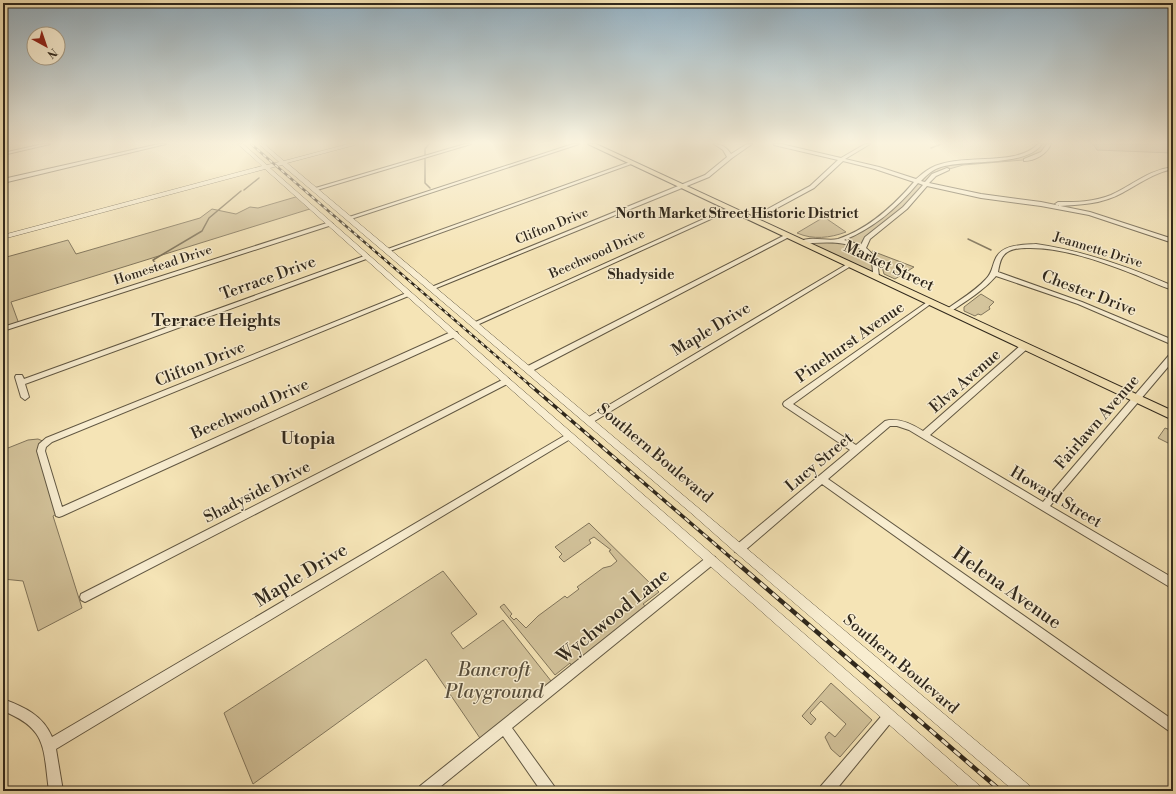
<svg xmlns="http://www.w3.org/2000/svg" width="1176" height="794" viewBox="0 0 1176 794" font-family="'Libre Bodoni',serif">
	<style>
		.green { fill: #d4c49c; stroke: #82765c }
		.lines { fill: none; stroke-linecap: round; stroke-linejoin: round }
		.stream { stroke: #7e7259; stroke-width: 1.5 }
		.minor-casing { stroke: #615742; stroke-width: 2 }
		.tertiary-casing { stroke: #615742; stroke-width: 1 }
		.primary-casing { stroke: #30281c; stroke-width: 2 }
		.minor { fill: #f8edd0; fill-rule: evenodd }
		.tertiary { fill: #f8edd0; fill-rule: evenodd }
		.primary { fill: #f5e4b6; fill-rule: evenodd }
		.rail-far2-casing { stroke: #30281c; stroke-width: 2.5 }
		.rail-far1-casing { stroke: #30281c; stroke-width: 3.5 }
		.rail-casing { stroke: #30281c; stroke-width: 4.5 }
		.rail-far2 { stroke: #f8edd0; stroke-width: 1.5; stroke-dasharray: 4; stroke-linecap: butt }
		.rail-far1 { stroke: #f8edd0; stroke-width: 2; stroke-dasharray: 6; stroke-linecap: butt }
		.rail { stroke: #f8edd0; stroke-width: 3; stroke-dasharray: 8; stroke-linecap: butt }
		.labels { text-anchor: middle; dominant-baseline: central; stroke-width: 3; stroke-linejoin: round; paint-order: stroke }
		.far-street-label { font-size: 13px; fill: #30281c; stroke: #f8edd0 }
		.far-neighbourhood-label { font-size: 14px; font-weight: bold; fill: #30281c; stroke: #f8edd0 }
		.street-label { font-size: 16px; fill: #30281c; stroke: #f8edd0 }
		.neighbourhood-label { font-size: 17px; font-weight: bold; fill: #30281c; stroke: #f8edd0 }
		.near-street-label { font-size: 19px; fill: #30281c; stroke: #f8edd0 }
		.near-park-label { font-size: 19px; font-style: italic; fill: #594f3c; stroke: #f8edd0 }
	</style>
	<rect width="100%" height="100%" fill="#f5e4b6"/>
	<filter id="stains"><feTurbulence type="fractalNoise" baseFrequency=".005" numOctaves="4"/><feColorMatrix values="0 0 0 0 .2 0 0 0 0 .09 0 0 0 0 .02 0 0 0 .5 -.17"/></filter>
	<radialGradient id="worn" r=".72"><stop offset=".6" stop-color="#630" stop-opacity="0"/><stop offset="1" stop-color="#630" stop-opacity=".3"/></radialGradient>
	<path class="green" d="M 1040,144 L 1049,144 L 1046,150 L 1023,160 L 963,165 L 939,172 L 916,196 L 871,235 L 863,250 L 873,257 L 876,277 L 802,242 L 838,241 L 874,223 L 919,180 L 939,166 L 1011,158 L 1035,151 Z
		M 1093,144 L 1173,144 L 1173,153 L 1097,150 Z
		M 299,196 L 313,208 L 11,302 L 19,324 L 3,329 L 3,258 L 68,240 L 76,254 L 200,218 L 212,209 L 236,214 L 250,207 L 258,208 Z
		M 824,217 L 846,232 C 830,238 813,240 797,233 Z
		M 872,251 L 914,267 L 895,279 L 884,274 L 881,263 Z
		M 981,294 L 994,302 L 989,307 L 990,309 L 981,315 L 978,314 L 975,316 L 964,311 L 964,307 Z
		M 1165,428 L 1173,431 L 1173,439 L 1170,444 L 1158,438 Z
		M 38,439 L 45,442 L 42,446 L 59,513 L 53,516 L 82,608 L 38,631 L 23,581 L 3,579 L 3,450 L 28,440 Z
		M 589,523 L 659,592 L 643,604 L 650,610 L 574,671 L 570,663 L 555,675 L 500,607 L 504,604 L 512,614 L 510,616 L 514,620 L 516,618 L 526,628 L 538,616 L 565,596 L 567,598 L 579,589 L 577,587 L 603,568 L 611,566 L 617,561 L 609,551 L 611,550 L 594,537 L 589,540 L 591,543 L 564,562 L 559,557 L 562,554 L 555,547 Z
		M 443,571 L 477,614 L 451,633 L 463,649 L 503,620 L 555,686 L 484,744 L 426,659 L 253,784 L 224,713 Z
		M 831,683 L 872,720 L 840,757 L 831,749 L 825,737 L 829,732 L 835,737 L 846,724 L 821,701 L 810,713 L 816,719 L 811,725 L 802,716 Z"/>
	<g class="lines">
		<path class="stream" d="M 931,148 L 941,144
			M 425,155 L 425,149 L 429,144
			M 425,159 L 425,183 L 430,188
			M 244,190 L 259,178
			M 968,239 L 991,250
			M 156,264 L 153,260 L 202,231 L 209,218 L 241,191"/>
		<defs>
			<path id="minor" d="M 43,144 L 50,144 L 3,155 L 3,153 Z
				M 159,144 L 166,144 L 3,183 L 3,179 Z
				M 465,144 L 471,144 L 317,190 L 312,189 Z
				M 573,144 L 579,144 L 351,219 L 346,218 Z
				M 714,144 C 722,144 727,148 731,154 L 747,144 L 752,144 L 732,158 L 709,177 L 434,289 L 432,290 L 429,288 L 705,175 L 727,157 L 723,150 Z
				M 774,144 L 781,144 L 841,158 L 865,144 L 870,144 L 845,159 L 879,167 L 916,179 C 921,175 925,171 931,168 C 961,152 1015,168 1038,144 L 1042,144 C 1027,167 967,159 941,167 C 933,169 927,175 921,181 L 925,182 L 932,174 L 947,168 L 949,169 L 949,170 L 936,176 L 929,183 L 981,194 L 1041,202 L 1090,212 L 1173,239 L 1173,243 L 1089,215 L 1041,206 L 981,198 L 927,186 L 907,209 L 870,239 L 866,248 C 877,257 878,264 879,277 L 876,279 L 873,277 C 873,273 873,268 872,264 C 866,238 822,242 802,244 L 799,242 C 810,235 827,242 838,239 C 869,229 894,205 914,182 L 875,169 L 843,161 L 814,188 L 755,220 L 751,220 L 751,218 L 810,186 L 838,160 L 774,145 ZM 918,183 L 923,185 L 903,207 L 865,237 L 861,245 L 844,240 C 874,228 897,208 918,183 Z
				M 1047,144 L 1051,144 C 1047,154 1035,161 1024,161 L 1024,159 L 1041,152 Z
				M 630,162 L 634,163 L 390,251 L 386,251 L 385,250 Z
				M 1173,167 L 1173,169 C 1153,173 1139,184 1122,193 C 1102,204 1080,205 1058,206 L 1055,204 L 1058,202 C 1076,202 1094,202 1111,195 C 1133,185 1148,170 1173,167 Z
				M 728,208 L 733,209 L 477,325 L 475,326 L 471,324 Z
				M 330,222 L 333,224 L 332,225 L 3,331 L 3,327 Z
				M 787,234 L 789,235 L 789,237 L 532,371 L 529,371 L 525,369 L 526,367 Z
				M 1036,244 C 1084,251 1129,267 1173,286 L 1173,290 C 1160,286 1148,280 1136,275 C 1102,262 1063,247 1027,248 C 1019,248 1009,249 1004,255 C 1000,259 999,267 998,272 L 1082,302 L 1173,340 L 1173,345 L 1078,304 L 996,276 C 983,291 966,301 950,312 L 946,312 L 945,311 L 946,310 C 959,300 974,292 986,279 C 992,273 992,267 995,260 C 1001,244 1022,245 1036,244 Z
				M 367,255 L 369,256 L 369,258 L 25,384 L 29,397 L 25,400 L 21,397 L 15,377 L 16,375 L 22,375 L 24,379 Z
				M 849,263 L 852,265 L 851,266 L 593,422 L 587,422 L 586,420 L 587,418 Z
				M 409,292 L 411,293 L 411,295 L 52,442 L 46,447 L 45,451 L 62,507 L 451,332 L 457,332 L 458,334 L 457,336 L 62,516 L 59,517 L 56,516 L 37,451 L 39,444 L 46,438 Z
				M 930,300 L 932,301 L 932,303 L 793,404 L 856,445 L 885,421 C 898,417 912,424 923,431 L 1021,345 L 1027,345 L 1028,347 L 1027,349 L 930,435 L 1043,502 L 1170,354 L 1173,354 L 1173,361 L 1050,506 L 1173,578 L 1173,589 L 909,430 L 897,426 L 890,426 L 828,479 L 1173,720 L 1173,733 L 1169,731 L 822,484 L 743,552 L 739,553 L 735,552 L 734,549 L 735,546 L 850,450 L 784,406 L 783,404 L 784,402 Z
				M 506,378 L 509,379 L 510,381 L 509,383 L 89,600 L 85,602 L 81,600 L 80,597 L 81,594 Z
				M 569,433 L 572,434 L 573,436 L 572,438 L 56,749 L 63,791 L 49,791 C 43,748 48,729 3,711 L 3,699 C 24,707 43,715 52,737 Z
				M 711,556 L 715,557 L 716,560 L 715,563 L 512,728 L 554,786 L 556,791 L 541,791 L 503,736 L 435,791 L 418,791 L 420,786 L 707,557 Z
				M 889,710 L 893,712 L 895,716 L 893,720 L 835,791 L 819,791 L 821,786 L 885,712 Z"/>
			<path id="tertiary" d="M 238,144 L 243,144 L 267,165 L 279,162 L 259,144 L 264,144 L 284,161 L 348,144 L 355,144 L 355,145 L 287,163 L 1030,786 L 1032,791 L 1014,791 L 735,552 L 691,513 L 282,165 L 270,168 L 512,381 L 980,786 L 982,791 L 964,791 L 506,385 L 265,169 L 3,239 L 3,235 L 262,166 Z"/>
			<path id="primary" d="M 588,144 L 596,144 L 1173,411 L 1173,420 Z"/>
		</defs>
		<use href="#minor" class="minor-casing"/>
		<use href="#tertiary" class="tertiary-casing"/>
		<use href="#primary" class="primary-casing"/>
		<use href="#minor" class="minor"/>
		<use href="#tertiary" class="tertiary"/>
		<use href="#primary" class="primary"/>
		<defs>
			<path id="rail-far2" d="M 251,144 L 531,386"/>
			<path id="rail-far1" d="M 530,385 L 737,563"/>
			<path id="rail" d="M 736,562 L 1001,791"/>
		</defs>
		<use href="#rail-far2" class="rail-far2-casing"/>
		<use href="#rail-far1" class="rail-far1-casing"/>
		<use href="#rail" class="rail-casing"/>
		<use href="#rail-far2" class="rail-far2"/>
		<use href="#rail-far1" class="rail-far1"/>
		<use href="#rail" class="rail"/>
	</g>
	<linearGradient id="sky" x2="0" y2="1"><stop stop-color="#92aebf"/><stop offset="0.56" stop-color="#faf3de"/><stop offset="1" stop-color="#faf3de" stop-opacity="0"/></linearGradient>
	<rect width="1176" height="255" fill="url(#sky)"/>
	<g class="labels">
		<g class="far-street-label">
			<text transform="translate(552 226) rotate(-22)">Clifton Drive</text>
			<text transform="translate(1098 250) rotate(17)">Jeannette Drive</text>
			<text transform="translate(597 254) rotate(-24)">Beechwood Drive</text>
			<text transform="translate(163 265) rotate(-18)">Homestead Drive</text>
		</g>
		<g class="far-neighbourhood-label">
			<text x="737" y="214">North Market Street Historic District</text>
			<text x="641" y="275">Shadyside</text>
		</g>
		<g class="street-label">
			<text transform="translate(889 266) rotate(25)">Market Street</text>
			<text transform="translate(268 278) rotate(-20)">Terrace Drive</text>
			<text transform="translate(1089 293) rotate(21)">Chester Drive</text>
			<text transform="translate(711 329) rotate(-31)">Maple Drive</text>
			<text transform="translate(850 342) rotate(-35)">Pinehurst Avenue</text>
			<text transform="translate(200 364) rotate(-22)">Clifton Drive</text>
			<text transform="translate(965 381) rotate(-41)">Elva Avenue</text>
			<text transform="translate(250 409) rotate(-24)">Beechwood Drive</text>
			<text transform="translate(1097 422) rotate(-49)">Fairlawn Avenue</text>
			<text transform="translate(655 453) rotate(40)">Southern Boulevard</text>
			<text transform="translate(819 462) rotate(-40)">Lucy Street</text>
			<text transform="translate(257 492) rotate(-27)">Shadyside Drive</text>
			<text transform="translate(1056 497) rotate(31)">Howard Street</text>
			<text transform="translate(901 664) rotate(40)">Southern Boulevard</text>
		</g>
		<g class="neighbourhood-label">
			<text x="216" y="321">Terrace Heights</text>
			<text x="308" y="439">Utopia</text>
		</g>
		<g class="near-street-label">
			<text transform="translate(301 575) rotate(-31)">Maple Drive</text>
			<text transform="translate(1007 588) rotate(35)">Helena Avenue</text>
			<text transform="translate(613 616) rotate(-39)">Wychwood Lane</text>
		</g>
		<g class="near-park-label">
			<text x="494" y="670">Bancroft<tspan x="494" dy="22">Playground</tspan></text>
		</g>
	</g>
	<rect width="1176" height="794" fill="none" stroke="#f5e4b6" stroke-width="16"/>
	<rect x="4" y="4" width="1168" height="786" fill="none" stroke="#30281c" stroke-width="2"/>
	<rect x="8" y="8" width="1160" height="778" fill="none" stroke="#30281c"/>
	<g transform="translate(46 46) rotate(140)"><circle r="19" fill="#f8edd0" stroke="#a89e88"/>
	<path d="M0-3L7 15L0 10L-7 15Z" fill="#8f2418"/>
	<text y="-6" font-size="11" font-weight="bold" text-anchor="middle" fill="#30281c">N</text>
	</g>
	<rect width="100%" height="100%" filter="url(#stains)"/>
	<rect width="100%" height="100%" fill="url(#worn)"/>
</svg>
